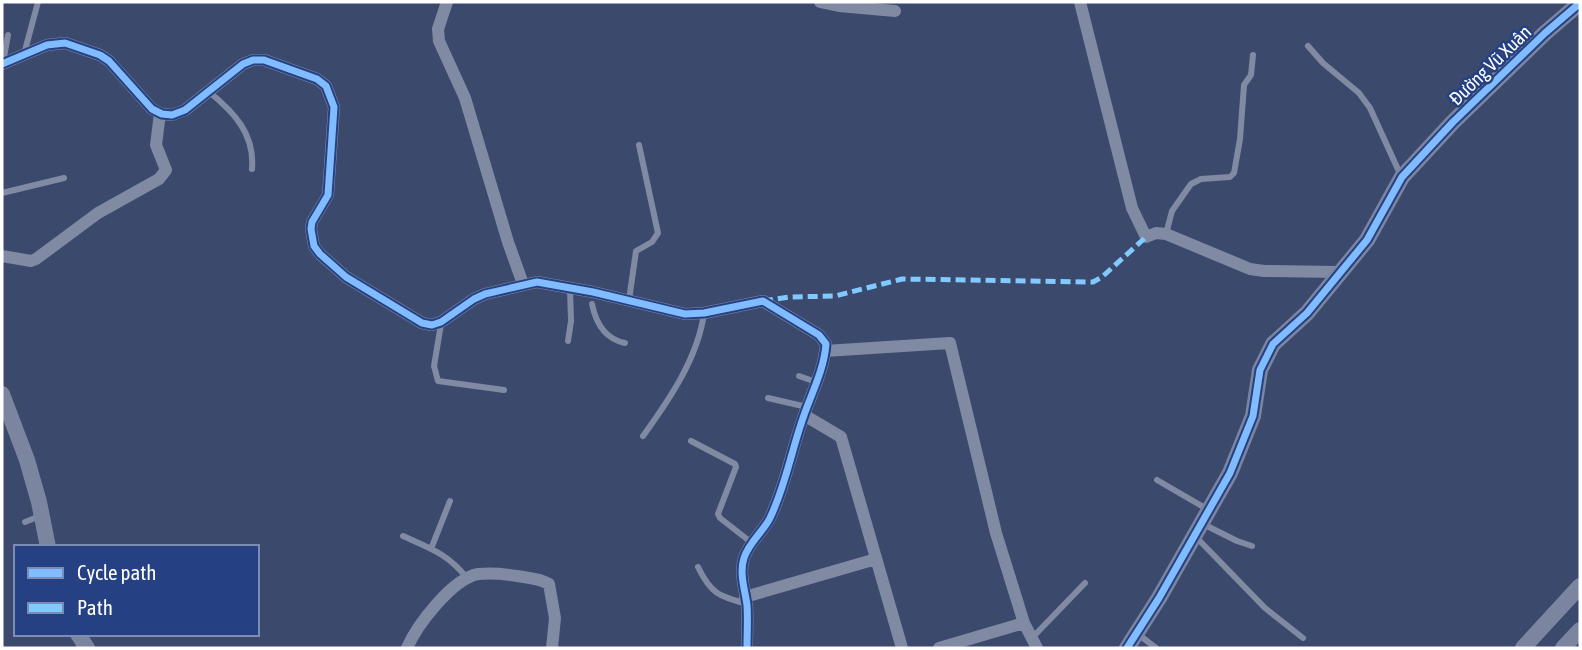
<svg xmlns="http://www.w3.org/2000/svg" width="1582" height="650" viewBox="0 0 1582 650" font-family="'Asap Condensed',sans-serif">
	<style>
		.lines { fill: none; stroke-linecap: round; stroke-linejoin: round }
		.lane { stroke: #818aa3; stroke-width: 6 }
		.street { stroke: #818aa3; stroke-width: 12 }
		.secondary { stroke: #7c859f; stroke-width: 16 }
		.quiet { stroke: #80caff; stroke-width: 5; stroke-dasharray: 10 5; stroke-linecap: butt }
		.cycleway-casing { stroke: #254183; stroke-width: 11 }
		.cycleway { stroke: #80bcff; stroke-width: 7 }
		.labels { text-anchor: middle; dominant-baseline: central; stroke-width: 5; stroke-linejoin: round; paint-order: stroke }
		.street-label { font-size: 19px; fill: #fff; stroke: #254183 }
	</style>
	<rect width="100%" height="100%" fill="#3b496d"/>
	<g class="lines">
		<path class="lane" d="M 1308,46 L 1323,63 L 1359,93 L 1370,108 L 1401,176
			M 24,54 L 38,2
			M 3,63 L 8,35
			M 208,91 C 234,112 255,134 252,169
			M 2,193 L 64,178
			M 1166,234 L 1172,211 L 1191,184 L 1201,179 L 1230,177 L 1234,173 L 1240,139 L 1244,85 L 1251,75 L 1253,55
			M 629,300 L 636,251 L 652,242 L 658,233 L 639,145
			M 592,304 C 596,324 605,339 625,343
			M 441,324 L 434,366 L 438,381 L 504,390
			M 568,341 L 571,321 L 570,288
			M 799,376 L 816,382
			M 768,398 L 807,407
			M 643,436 C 669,400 698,358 704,313
			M 691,441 L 735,464 L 736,467 L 718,514 L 720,518 L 752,543
			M 1157,480 L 1207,509
			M 25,522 L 40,516
			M 1203,524 L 1237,541 L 1252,546
			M 403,536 C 430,548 448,554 467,578
			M 1196,537 L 1265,608 L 1303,638
			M 431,549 L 450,501
			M 698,567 C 711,594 719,596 747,604
			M 1139,635 L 1156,648
			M 1032,638 L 1085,583"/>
		<path class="street" d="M 447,2 L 438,29 L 439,41 L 465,98 L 508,242 L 523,284
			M 820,2 L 839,6 L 895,11
			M 1080,2 L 1132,208 L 1146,237 L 1156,233 L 1166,234 L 1250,269 L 1264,271 L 1338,272
			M 2,64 L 47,45 L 65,43 L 100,55 L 109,61 L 152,109 L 162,114 L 172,115 L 185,110 L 243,64 L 253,60 L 264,60 L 317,79 L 326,86 L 334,107 L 328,195 L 312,222 L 311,229 L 314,246 L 320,254 L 346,277 L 422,323 L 432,325 L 441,322 L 474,299 L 485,294 L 537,282 L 593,292 L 685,314 L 704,313 L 763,301 L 819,335 L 826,344 C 824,371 810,396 802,421 C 791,453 785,487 770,518 C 763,532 749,542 744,558 C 739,573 745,590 747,605 C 748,619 747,634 747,648
			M 2,256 L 31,261 L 36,259 L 98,213 L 159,179 L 166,170 L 156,145 L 160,113
			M 825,351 L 950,343 L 996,533 L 1024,623 L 1037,648
			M 804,415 L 841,437 L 902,648
			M 745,597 L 876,559
			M 407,648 C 417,625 452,579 478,574 C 490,573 505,574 517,576 C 528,578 539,578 549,584 L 555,618 L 552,648
			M 939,648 L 1024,623"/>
		<path class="secondary" d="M 2,394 L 27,460 L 39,502 L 48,547
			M 78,634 L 87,648
			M 1127,648 L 1159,598 L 1230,473 L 1253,416 L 1260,370 L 1273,344 L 1307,313 L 1367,240 L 1402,177 L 1453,122 L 1545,33 L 1580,3
			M 1523,648 L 1580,586
			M 1563,648 L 1580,630"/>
		<path class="quiet" d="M 763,301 L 789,297 L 835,296 L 902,279 L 1093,282 L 1102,277 L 1146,237"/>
		<defs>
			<path id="cycleway" d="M 2,64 L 47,45 L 65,43 L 100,55 L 109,61 L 152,109 L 162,114 L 172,115 L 185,110 L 243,64 L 253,60 L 264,60 L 317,79 L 326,86 L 334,107 L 328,195 L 312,222 L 311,229 L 314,246 L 320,254 L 346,277 L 422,323 L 432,325 L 441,322 L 474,299 L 485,294 L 537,282 L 593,292 L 685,314 L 704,313 L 763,301 L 819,335 L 826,344 C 824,371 810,396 802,421 C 791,453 785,487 770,518 C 763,532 749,542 744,558 C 739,573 745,590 747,605 C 748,619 747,634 747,648
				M 1127,648 L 1159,598 L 1230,473 L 1253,416 L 1260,370 L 1273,344 L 1307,313 L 1367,240 L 1402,177 L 1453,122 L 1545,33 L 1580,3"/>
		</defs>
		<use href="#cycleway" class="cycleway-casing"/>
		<use href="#cycleway" class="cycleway"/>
	</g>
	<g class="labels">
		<g class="street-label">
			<text transform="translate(1490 65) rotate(-44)">Đường Vũ Xuân</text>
		</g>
	</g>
	<rect width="1582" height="650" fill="none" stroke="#ffffff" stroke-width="7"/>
	<rect x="14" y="545" width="245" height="91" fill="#254183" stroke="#7c8db5" stroke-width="2"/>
	<rect x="28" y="568" width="35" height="10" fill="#80bcff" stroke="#7c8db5" stroke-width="2"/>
	<text x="77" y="580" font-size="21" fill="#ffffff">Cycle path</text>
	<rect x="28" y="603" width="35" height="10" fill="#80caff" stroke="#7c8db5" stroke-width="2"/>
	<text x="77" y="615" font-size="21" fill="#ffffff">Path</text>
</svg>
